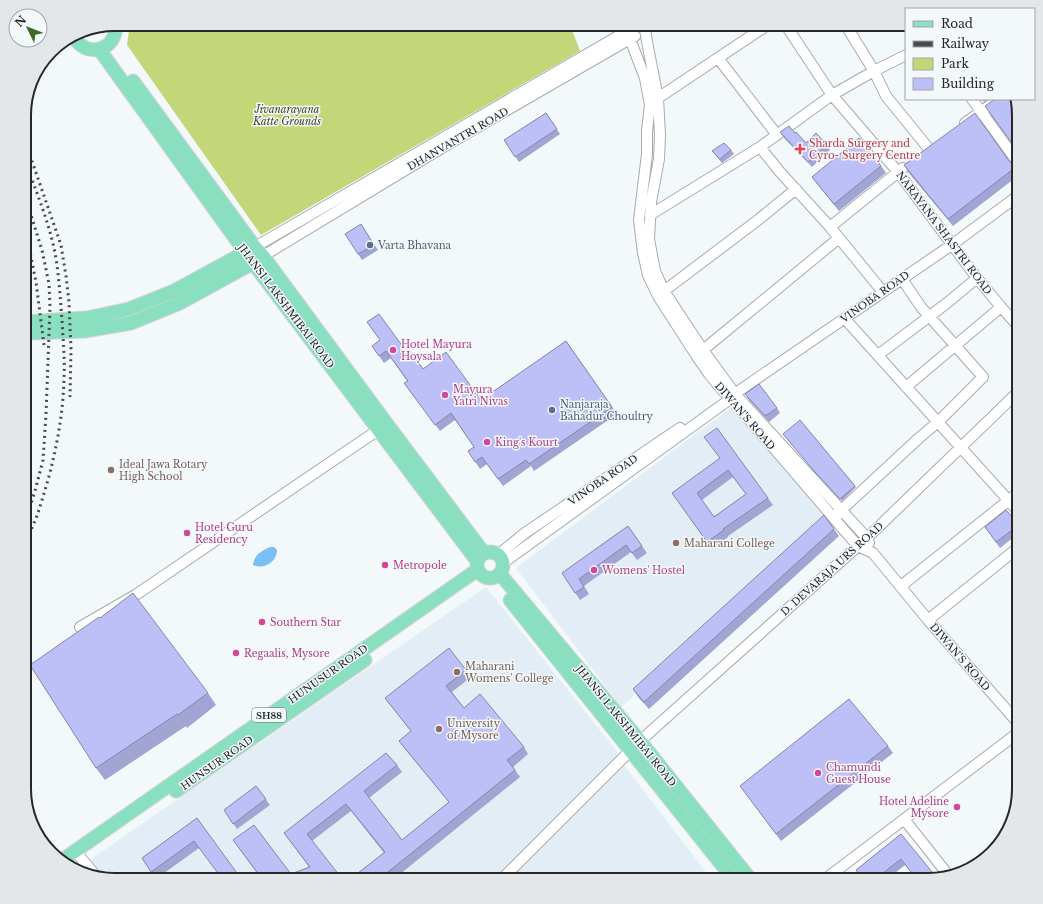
<svg xmlns="http://www.w3.org/2000/svg" width="1043" height="904" viewBox="0 0 1043 904" font-family="'Libre Baskerville',serif">
	<style>
		.built { fill: #e3edf6 }
		.green { fill: #c3d778 }
		.water { fill: #7bc0f4 }
		.lines { fill: none; stroke-linecap: round; stroke-linejoin: round }
		.minor-casing { stroke: #a7abae; stroke-width: 12 }
		.major-casing { stroke: #d4d4d4; stroke-width: 15 }
		.minor { stroke: #fff; stroke-width: 10 }
		.major { stroke: #8bdfc1; stroke-width: 13 }
		.rail { stroke: #484a4c; stroke-width: 3; stroke-dasharray: 2 4; stroke-linecap: butt }
		.wall { fill: #a2a5d4; fill-rule: evenodd }
		.building { fill: #bcc0f6; stroke: #8486ac; fill-rule: evenodd }
		.health-dot { fill: #e0444e; stroke: #f3f8fb; stroke-width: 1.5 }
		.service-dot { fill: #5c6f8a; stroke: #f3f8fb; stroke-width: 1.5 }
		.hotel-dot { fill: #d1479c; stroke: #f3f8fb; stroke-width: 1.5 }
		.education-dot { fill: #8d6e63; stroke: #f3f8fb; stroke-width: 1.5 }
		.labels { text-anchor: middle; dominant-baseline: central; stroke-width: 3; stroke-linejoin: round; paint-order: stroke }
		.shield { fill: #f3f8fb; stroke: #646668; stroke-width: 1 }
		.shield-label { font-size: 9px; font-weight: bold; fill: #262729 }
		.park-label { font-size: 10px; font-style: italic; fill: #3d461c; stroke: #f3f8fb }
		.street-label { font-size: 10px; fill: #262729; stroke: #f3f8fb }
		.health-label { font-size: 10px; fill: #be3a42; stroke: #f3f8fb; text-anchor: start }
		.service-label { font-size: 10px; fill: #4e5e75; stroke: #f3f8fb; text-anchor: start }
		.hotel-label { font-size: 10px; fill: #b23c85; stroke: #f3f8fb; text-anchor: start }
		.education-label { font-size: 10px; fill: #785e54; stroke: #f3f8fb; text-anchor: start }
		.rim { fill: none; stroke: #262729; stroke-width: 2 }
	</style>
	<rect width="100%" height="100%" fill="#f3f8fb"/>
	<path class="built" d="M 732,407 L 830,519 L 621,707 L 516,568 Z
		M 486,587 L 622,758 L 620,760 L 712,880 L 115,880 L 80,873 L 75,870 Z"/>
	<path class="green" d="M 130,24 L 570,24 L 580,51 L 261,235 L 127,45 Z"/>
	<path class="water" d="M 270,547 L 274,547 L 277,550 C 277,562 264,570 253,565 C 254,555 261,551 270,547 Z"/>
	<g class="lines">
		<defs>
			<path id="minor" d="M 631,24 L 633,28 L 630,39 L 645,78 L 650,105 L 647,131 L 647,154 L 639,220 L 643,253 L 648,275 L 658,296 L 696,355 L 709,374 L 723,391 L 730,397 L 844,530 L 858,546 L 873,553 L 928,620 L 1019,724
				M 647,24 L 645,30 L 648,47 L 658,98 L 660,135 L 659,159 L 651,202 L 649,239 L 655,271 L 664,291 L 703,350 L 735,394 L 867,538 L 869,543
				M 785,24 L 832,95 L 898,172 L 977,278 L 1001,307 L 1019,327
				M 845,24 L 874,71 L 886,96 L 929,149
				M 718,58 L 777,135
				M 658,98 L 769,24
				M 972,99 L 1019,164
				M 965,123 L 999,99
				M 760,147 L 780,172 L 830,227 L 883,292
				M 650,215 L 760,147 L 832,95 L 874,71 L 906,55
				M 830,227 L 903,168
				M 255,247 L 639,24
				M 263,256 L 450,143 L 635,36
				M 664,291 L 758,220 L 796,189
				M 845,319 L 1019,512
				M 703,350 L 839,238
				M 878,355 L 947,303 L 977,278
				M 906,387 L 1001,307
				M 836,515 L 919,438 L 938,422 L 983,377 L 921,307 L 902,279
				M 498,555 L 525,533 L 680,428
				M 503,563 L 726,402 L 730,397 L 953,244 L 1019,195
				M 901,586 L 1019,492
				M 928,620 L 1019,547
				M 80,627 L 137,594 L 378,430
				M 904,819 L 949,876
				M 75,851 L 96,876
				M 501,880 L 640,741 L 867,538 L 1019,391
				M 824,880 L 1019,732"/>
			<path id="major" d="M 74,35 C 83,60 119,51 115,24
				M 99,49 L 253,263 L 477,561
				M 133,81 L 255,247 L 263,256 L 387,424 L 484,553
				M 24,322 L 87,318 L 129,309 L 174,291 L 253,248
				M 24,332 L 30,333 L 85,331 L 131,323 L 180,303 L 253,263 L 260,258
				M477 565a13 13 0 1 1 26 0a13 13 0 1 1-26 0Z
				M 500,574 L 640,741 L 751,880
				M 510,600 L 734,880
				M 176,791 L 365,660
				M 61,861 L 477,570"/>
		</defs>
		<use href="#minor" class="minor-casing"/>
		<use href="#major" class="major-casing"/>
		<use href="#minor" class="minor"/>
		<use href="#major" class="major"/>
		<path class="rail" d="M 24,138 L 61,245 L 66,276 L 69,302 L 71,349 L 70,397
			M 24,231 L 30,252 L 36,282 L 44,345
			M 24,275 L 29,293
			M 24,525 L 35,491 L 43,460 L 46,414 L 50,307 L 49,284 L 42,250 L 24,193
			M 24,545 C 30,532 37,518 41,503 C 54,463 63,420 64,378 C 65,359 63,340 62,320 C 60,296 59,272 54,248 C 47,217 35,188 24,159"/>
	</g>
	<path class="wall" d="M 982,99 L 988,99 L 984,102 Z
		M 546,113 L 560,134 L 519,162 L 504,140 Z
		M 780,132 L 795,133 L 806,143 L 827,145 L 830,150 L 812,167 L 784,138 Z
		M 731,150 L 734,154 L 722,163 L 712,151 Z
		M 1009,161 L 1012,163 L 1015,163 L 1019,161 L 1019,175 L 953,226 L 908,172 L 904,165 Z
		M 881,166 L 886,173 L 839,211 L 817,184 L 812,177 Z
		M 361,224 L 378,250 L 362,260 L 358,254 Z
		M 566,341 L 617,414 L 534,471 L 531,466 L 503,486 L 487,464 L 480,469 L 468,451 L 474,447 L 455,420 L 440,431 L 409,390 L 407,381 L 391,358 L 384,363 L 372,346 L 409,355 L 423,369 L 481,400 Z
		M 745,394 L 777,408 L 780,413 L 769,422 L 749,400 Z
		M 800,420 L 856,487 L 842,501 L 817,474 Z
		M 717,428 L 773,505 L 728,536 L 728,537 L 712,549 L 672,493 L 720,459 ZM 733,477 L 746,494 L 714,517 L 702,500 Z
		M 1006,510 L 1019,525 L 1019,533 L 1000,548 L 985,527 Z
		M 628,526 L 647,553 L 637,560 L 631,552 L 584,586 L 589,594 L 580,600 L 562,573 Z
		M 834,529 L 839,536 L 649,709 L 638,697 L 633,689 Z
		M 100,618 L 208,693 L 216,705 L 187,728 L 186,726 L 105,780 L 96,768 Z
		M 466,670 L 471,677 L 452,692 L 464,708 L 524,747 L 528,754 L 513,767 L 520,777 L 394,879 L 394,880 L 349,880 L 384,853 L 351,811 L 312,841 L 343,880 L 262,880 L 238,847 L 291,874 L 309,867 L 284,833 L 397,765 L 402,772 L 369,798 L 402,840 L 449,802 L 404,748 L 399,741 L 411,731 L 385,698 Z
		M 888,746 L 893,753 L 781,841 L 740,786 Z
		M 256,786 L 270,805 L 237,829 L 224,810 Z
		M 197,818 L 199,848 L 156,879 L 142,858 Z
		M 901,834 L 928,880 L 917,880 L 905,865 L 886,880 L 864,880 L 856,870 Z"/>
	<path class="building" d="M 995,99 L 1016,99 L 1019,115 L 1019,153 L 985,106 Z
		M 546,113 L 557,129 L 515,157 L 504,140 Z
		M 975,113 L 1009,161 L 1012,163 L 1015,163 L 1019,161 L 1019,164 L 1016,166 L 1016,167 L 948,219 L 904,165 Z
		M 789,126 L 795,133 L 796,132 L 806,143 L 816,133 L 827,145 L 808,162 L 780,132 Z
		M 859,138 L 881,166 L 834,204 L 812,177 Z
		M 724,143 L 731,150 L 720,159 L 712,151 Z
		M 361,224 L 374,245 L 358,254 L 345,234 Z
		M 379,314 L 409,355 L 412,353 L 423,369 L 446,352 L 481,400 L 566,341 L 612,407 L 529,464 L 526,460 L 498,479 L 482,457 L 475,462 L 468,451 L 474,447 L 451,413 L 435,425 L 404,383 L 408,381 L 386,351 L 379,356 L 372,346 L 380,340 L 367,322 Z
		M 759,384 L 777,408 L 765,416 L 745,394 Z
		M 800,420 L 855,486 L 840,499 L 815,472 L 783,434 Z
		M 717,428 L 768,498 L 723,529 L 724,530 L 707,542 L 672,493 L 720,458 L 704,437 ZM 728,470 L 746,494 L 714,517 L 697,493 Z
		M 1006,510 L 1019,525 L 996,542 L 985,527 Z
		M 824,515 L 834,529 L 644,702 L 633,689 Z
		M 628,526 L 642,546 L 632,553 L 626,545 L 579,579 L 584,587 L 575,593 L 562,573 Z
		M 133,593 L 208,693 L 178,715 L 177,714 L 96,768 L 30,665 L 99,617 L 100,618 Z
		M 449,648 L 466,670 L 446,686 L 464,708 L 480,694 L 524,747 L 507,760 L 515,770 L 388,872 L 391,875 L 385,880 L 349,880 L 385,852 L 346,804 L 307,834 L 343,880 L 320,880 L 316,875 L 309,880 L 263,880 L 233,840 L 254,825 L 291,874 L 310,867 L 284,833 L 386,753 L 397,765 L 364,791 L 402,840 L 449,802 L 399,741 L 411,731 L 385,698 Z
		M 849,699 L 888,746 L 776,834 L 740,786 Z
		M 256,786 L 266,799 L 233,824 L 224,810 Z
		M 197,818 L 242,880 L 223,880 L 194,841 L 151,872 L 142,858 Z
		M 901,834 L 937,878 L 928,880 L 917,880 L 901,859 L 874,880 L 864,880 L 856,870 Z
		M 609,875 L 613,880 L 603,880 Z"/>
	<path class="health-dot" d="M798 143h4v4h4v4h-4v4h-4v-4h-4v-4h4z"/>
	<g class="service-dot">
		<circle cx="370" cy="245" r="4"/>
		<circle cx="552" cy="410" r="4"/>
	</g>
	<g class="hotel-dot">
		<circle cx="393" cy="350" r="4"/>
		<circle cx="445" cy="395" r="4"/>
		<circle cx="487" cy="442" r="4"/>
		<circle cx="187" cy="533" r="4"/>
		<circle cx="385" cy="565" r="4"/>
		<circle cx="594" cy="570" r="4"/>
		<circle cx="262" cy="622" r="4"/>
		<circle cx="236" cy="653" r="4"/>
		<circle cx="818" cy="773" r="4"/>
		<circle cx="957" cy="807" r="4"/>
	</g>
	<g class="education-dot">
		<circle cx="111" cy="470" r="4"/>
		<circle cx="676" cy="543" r="4"/>
		<circle cx="457" cy="672" r="4"/>
		<circle cx="439" cy="729" r="4"/>
	</g>
	<g class="labels">
		<rect class="shield" x="252" y="708" width="34" height="14" rx="3"/>
		<g class="shield-label">
			<text x="269" y="715">SH88</text>
		</g>
		<g class="park-label">
			<text x="287" y="109">Jivanarayana<tspan x="287" dy="12">Katte Grounds</tspan></text>
		</g>
		<g class="street-label">
			<text transform="translate(458 139) rotate(-30)">DHANVANTRI ROAD</text>
			<text transform="translate(944 233) rotate(53)">NARAYANA SHASTRI ROAD</text>
			<text transform="translate(875 297) rotate(-35)">VINOBA ROAD</text>
			<text transform="translate(286 306) rotate(53)">JHANSI LAKSHMIBAI ROAD</text>
			<text transform="translate(745 416) rotate(49)">DIWAN'S ROAD</text>
			<text transform="translate(603 480) rotate(-34)">VINOBA ROAD</text>
			<text transform="translate(832 569) rotate(-42)">D. DEVARAJA URS ROAD</text>
			<text transform="translate(960 657) rotate(49)">DIWAN'S ROAD</text>
			<text transform="translate(328 674) rotate(-35)">HUNUSUR ROAD</text>
			<text transform="translate(626 726) rotate(51)">JHANSI LAKSHMIBAI ROAD</text>
			<text transform="translate(217 763) rotate(-35)">HUNSUR ROAD</text>
		</g>
		<g class="health-label">
			<text x="809" y="143">Sharda Surgery and<tspan x="809" dy="12">Cyro- Surgery Centre</tspan></text>
		</g>
		<g class="service-label">
			<text x="378" y="245">Varta Bhavana</text>
			<text x="560" y="404">Nanjaraja<tspan x="560" dy="12">Bahadur Choultry</tspan></text>
		</g>
		<g class="hotel-label">
			<text x="401" y="344">Hotel Mayura<tspan x="401" dy="12">Hoysala</tspan></text>
			<text x="453" y="389">Mayura<tspan x="453" dy="12">Yatri Nivas</tspan></text>
			<text x="495" y="442">King's Kourt</text>
			<text x="195" y="527">Hotel Guru<tspan x="195" dy="12">Residency</tspan></text>
			<text x="393" y="565">Metropole</text>
			<text x="602" y="570">Womens' Hostel</text>
			<text x="270" y="622">Southern Star</text>
			<text x="244" y="653">Regaalis, Mysore</text>
			<text x="826" y="767">Chamundi<tspan x="826" dy="12">Guest House</tspan></text>
			<text x="949" y="801" text-anchor="end">Hotel Adeline<tspan x="949" dy="12">Mysore</tspan></text>
		</g>
		<g class="education-label">
			<text x="119" y="464">Ideal Jawa Rotary<tspan x="119" dy="12">High School</tspan></text>
			<text x="684" y="543">Maharani College</text>
			<text x="465" y="666">Maharani<tspan x="465" dy="12">Womens' College</tspan></text>
			<text x="447" y="723">University<tspan x="447" dy="12">of Mysore</tspan></text>
		</g>
	</g>
	<path d="M0 0H1043V904H0ZM115 31H928A84 84 0 0 1 1012 115V789A84 84 0 0 1 928 873H115A84 84 0 0 1 31 789V115A84 84 0 0 1 115 31Z" fill="#e3e7ea" fill-rule="evenodd"/>
	<path class="rim" d="M115 31H928A84 84 0 0 1 1012 115V789A84 84 0 0 1 928 873H115A84 84 0 0 1 31 789V115A84 84 0 0 1 115 31Z"/>
	<rect x="905" y="8" width="130" height="92" fill="#f3f8fb" stroke="#a1a4a7"/>
	<rect x="913" y="21" width="20" height="6" fill="#8bdfc1" stroke="#a1a4a7"/>
	<text x="941" y="28" font-size="12" fill="#262729">Road</text>
	<rect x="913" y="41" width="20" height="6" fill="#484a4c" stroke="#a1a4a7"/>
	<text x="941" y="48" font-size="12" fill="#262729">Railway</text>
	<rect x="913" y="58" width="20" height="12" fill="#c3d778" stroke="#a1a4a7"/>
	<text x="941" y="68" font-size="12" fill="#262729">Park</text>
	<rect x="913" y="78" width="20" height="12" fill="#bcc0f6" stroke="#a1a4a7"/>
	<text x="941" y="88" font-size="12" fill="#262729">Building</text>
	<g transform="translate(28 28) rotate(313)"><circle r="19" fill="#f3f8fb" stroke="#a1a4a7"/>
	<path d="M0-3L7 15L0 10L-7 15Z" fill="#3d6927"/>
	<text y="-6" font-size="11" font-weight="bold" text-anchor="middle" fill="#262729">N</text>
	</g>
</svg>
